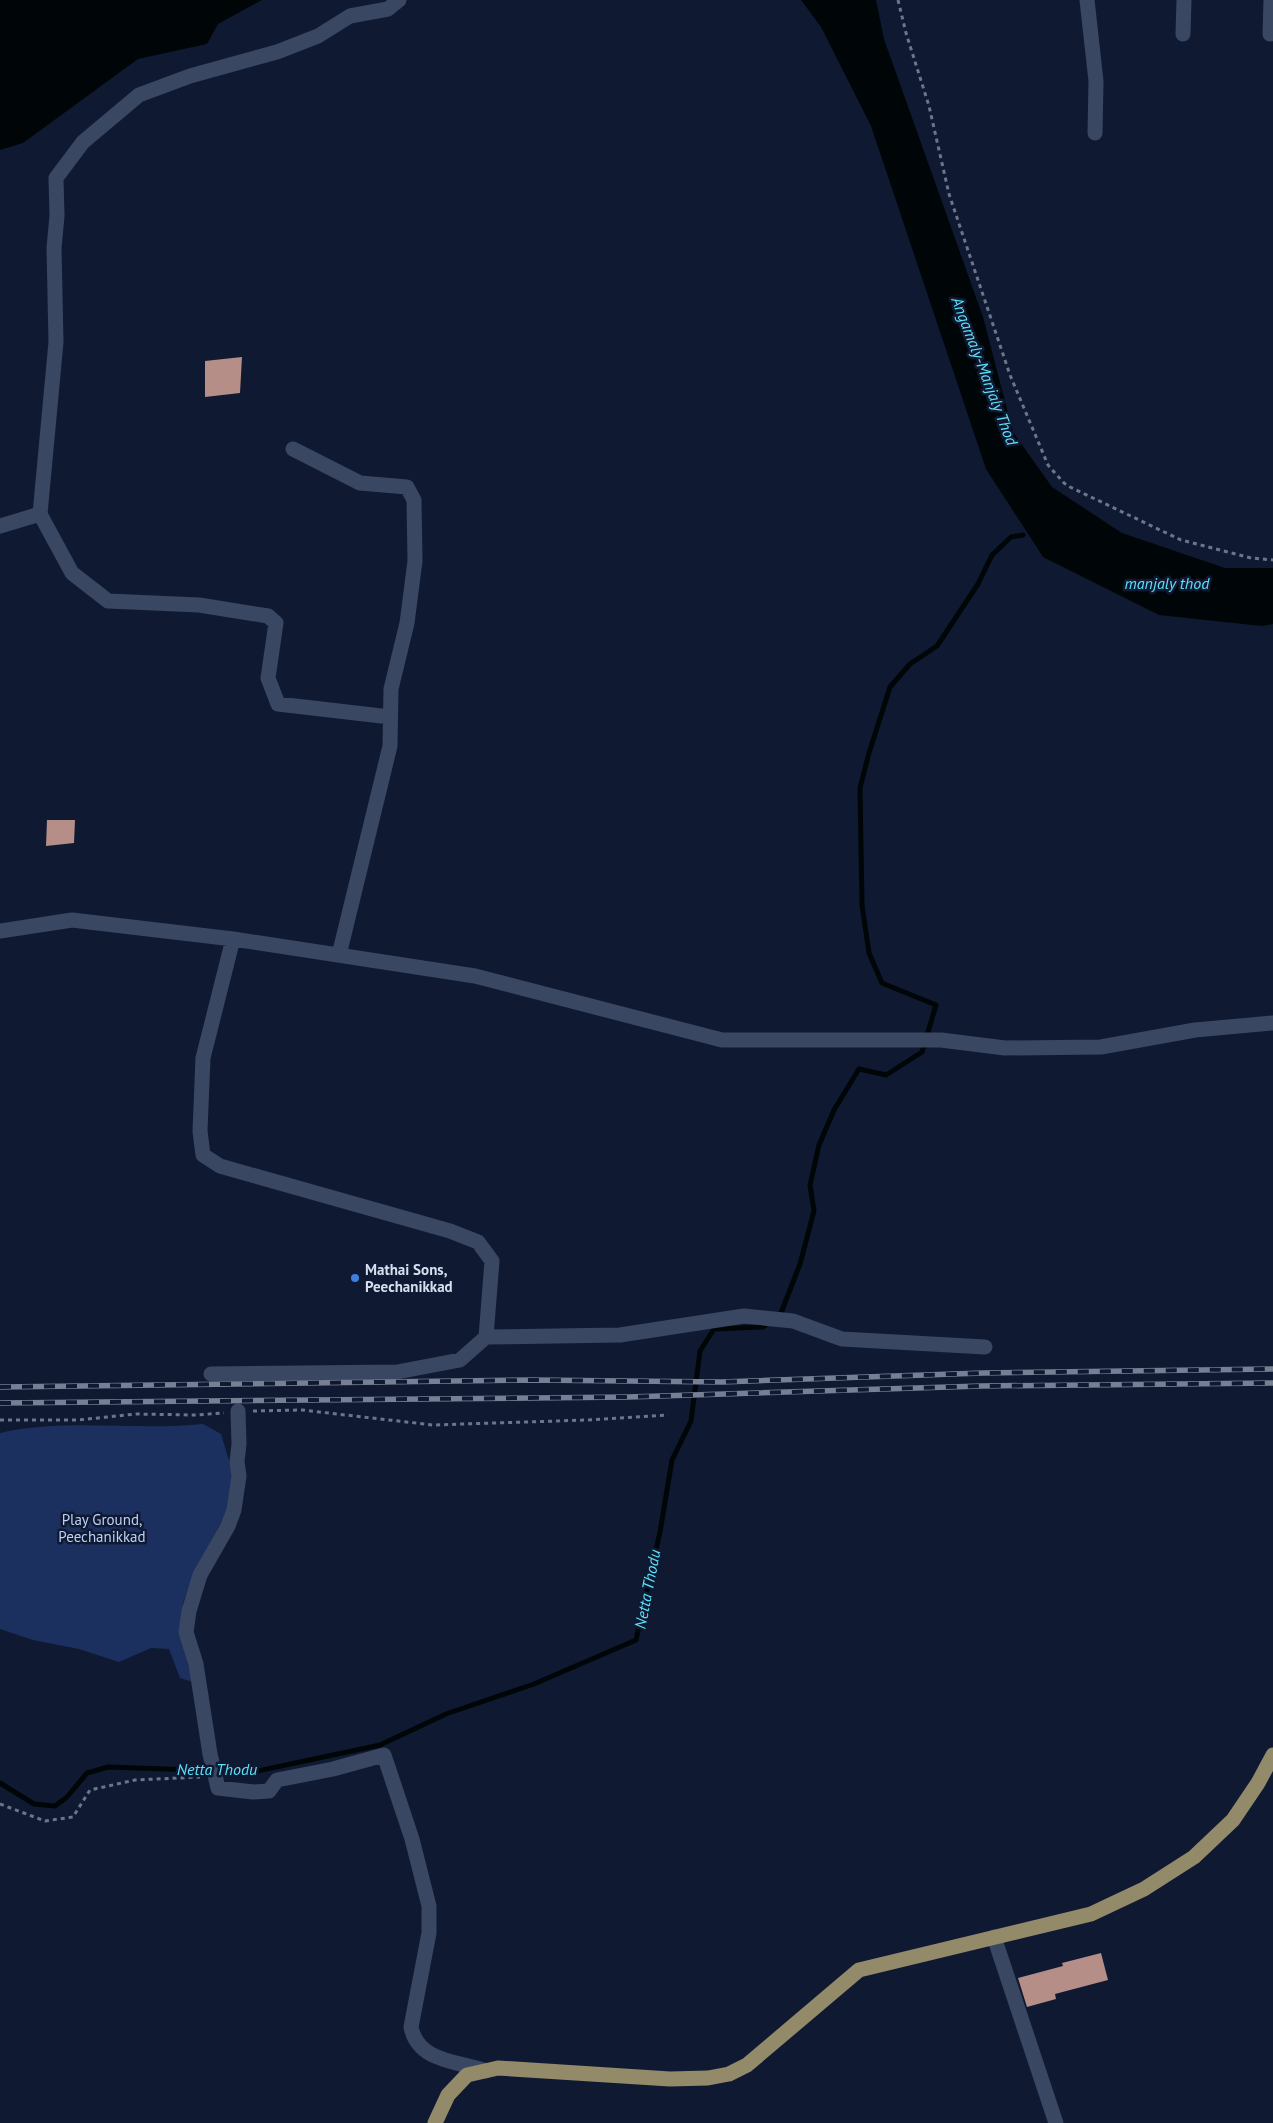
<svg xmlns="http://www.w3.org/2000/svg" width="1273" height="2123" viewBox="0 0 1273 2123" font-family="'PT Sans',sans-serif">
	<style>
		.green { fill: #1b305e }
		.water { fill: #000608 }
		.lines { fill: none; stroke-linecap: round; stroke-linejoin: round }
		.stream { stroke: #000608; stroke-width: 5 }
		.building { fill: #b68e88 }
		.path { stroke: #6c768b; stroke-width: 3; stroke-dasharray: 4 4; stroke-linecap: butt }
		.minor { stroke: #3a4762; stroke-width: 15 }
		.major { stroke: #938a6a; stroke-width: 15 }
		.rail-casing { stroke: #767f93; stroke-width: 5.5 }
		.rail { stroke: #0f1a32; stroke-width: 4; stroke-dasharray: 11; stroke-linecap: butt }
		.shop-dot { fill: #3f7fe0; stroke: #0f1a32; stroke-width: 2 }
		.labels { text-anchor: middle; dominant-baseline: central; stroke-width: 5; stroke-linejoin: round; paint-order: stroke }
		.poi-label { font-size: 15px; font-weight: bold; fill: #d6deef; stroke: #0f1a32; text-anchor: start }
		.park-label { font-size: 15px; fill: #bcd1f8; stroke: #0f1a32 }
		.water-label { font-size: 16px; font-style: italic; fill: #5de0fa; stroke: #0f1a32 }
	</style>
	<rect width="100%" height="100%" fill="#0f1a32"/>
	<path class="green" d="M 203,1424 L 221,1434 L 235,1480 L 227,1512 L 195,1569 L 183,1603 L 179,1630 L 193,1682 L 180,1678 L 169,1649 L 151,1648 L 119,1662 L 79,1649 L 33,1640 L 0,1629 L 0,1433 C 66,1418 136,1431 203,1424 Z"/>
	<path class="water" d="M 0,0 L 262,0 L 218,24 L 207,44 L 138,59 L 23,143 L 0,150 Z
		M 801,0 L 876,0 L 884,39 L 983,317 L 1013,432 L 1052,487 L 1122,533 L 1225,568 L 1273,568 L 1273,624 L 1262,626 L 1159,615 L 1043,557 L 986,469 L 871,126 L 821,27 Z"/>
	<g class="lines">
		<path class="stream" d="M 777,1316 L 781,1313 L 800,1264 L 814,1211 L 810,1185 L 819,1145 L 834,1110 L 859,1069 L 886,1075 L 922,1052 L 936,1005 L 882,983 L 869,953 L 862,905 L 860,788 L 869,753 L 890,687 L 910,664 L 937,646 L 978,584 L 992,555 L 1011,537 L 1023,535
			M 0,1783 L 34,1804 L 55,1806 L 67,1797 L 87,1773 L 108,1767 L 253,1772 L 380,1745 L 446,1714 L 534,1684 L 636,1640 L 660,1532 L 672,1460 L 691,1421 L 700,1351 L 714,1329 L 763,1327 L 770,1322"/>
	</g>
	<path class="building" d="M 242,357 L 240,393 L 205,397 L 205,361 Z
		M 47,820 L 75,820 L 74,843 L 46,846 Z
		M 1101,1953 L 1108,1980 L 1055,1994 L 1056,1999 L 1027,2007 L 1018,1978 L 1063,1966 L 1062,1963 Z"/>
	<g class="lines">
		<path class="path" d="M 898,0 L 906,33 L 929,106 L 949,194 L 1010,375 L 1048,465 L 1064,483 L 1070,487 L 1181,540 L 1251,558 L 1273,560
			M 253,1411 L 302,1410 L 433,1425 L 587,1420 L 668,1415
			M 0,1420 L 78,1420 L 136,1414 L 195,1415 L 224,1413
			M 0,1804 L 45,1821 L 73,1817 L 90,1790 L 135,1780 L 200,1777"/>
		<path class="minor" d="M 1087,0 L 1096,81 L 1095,133
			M 1183,34 L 1184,0
			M 1270,34 L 1271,0
			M 293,449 L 360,483 L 407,487 L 414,500 L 415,561 L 407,623 L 391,689 L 390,746 L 339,955
			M 0,526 L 40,514
			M 390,717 L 278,704 L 268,678 L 276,623 L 268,616 L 199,605 L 108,601 L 72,573 L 40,514 L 56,342 L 54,248 L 57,216 L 56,178 L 83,142 L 139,95 L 190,76 L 277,52 L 318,36 L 350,16 L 388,9 L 399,0
			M 0,931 L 72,920 L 233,939 L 475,976 L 722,1040 L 941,1040 L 1005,1048 L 1101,1047 L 1195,1030 L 1273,1023
			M 233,939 L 203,1058 L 200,1131 L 203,1155 L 220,1166 L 450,1231 L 478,1242 L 492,1261 L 486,1337
			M 211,1374 L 397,1372 L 460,1360 L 486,1337 L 620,1335 L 744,1316 L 793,1321 L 842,1339 L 985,1347
			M 238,1411 L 239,1444 L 237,1462 L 239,1476 L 234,1510 L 228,1526 L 200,1575 L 189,1611 L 186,1632 L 196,1664 L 210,1754 L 218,1788 L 253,1792 L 269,1791 L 277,1780 L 333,1769 L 384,1755 L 412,1839 L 429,1906 L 429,1933 L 411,2027 C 418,2062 457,2061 486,2071
			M 994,1937 L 1056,2123"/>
		<path class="major" d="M 435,2123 L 448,2095 L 467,2075 L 498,2068 L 670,2079 L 708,2078 L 729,2074 L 747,2065 L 859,1970 L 1091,1914 L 1144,1889 L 1194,1857 L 1233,1820 L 1258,1783 L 1273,1755"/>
		<defs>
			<path id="rail" d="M 0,1387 L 532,1380 L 722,1382 L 983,1373 L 1273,1369
				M 0,1403 L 628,1397 L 981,1386 L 1273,1383"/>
		</defs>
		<use href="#rail" class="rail-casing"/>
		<use href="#rail" class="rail"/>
	</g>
	<circle class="shop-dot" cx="355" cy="1278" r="5"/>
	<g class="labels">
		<g class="poi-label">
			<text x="365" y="1269">Mathai Sons,<tspan x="365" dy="17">Peechanikkad</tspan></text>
		</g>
		<g class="park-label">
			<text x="102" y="1519">Play Ground,<tspan x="102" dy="17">Peechanikkad</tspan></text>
		</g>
		<g class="water-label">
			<text transform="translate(985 371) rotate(69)">Angamaly-Manjaly Thod</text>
			<text x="1167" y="583">manjaly thod</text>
			<text transform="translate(647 1589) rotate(-79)">Netta Thodu</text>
			<text x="217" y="1769">Netta Thodu</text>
		</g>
	</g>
</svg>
